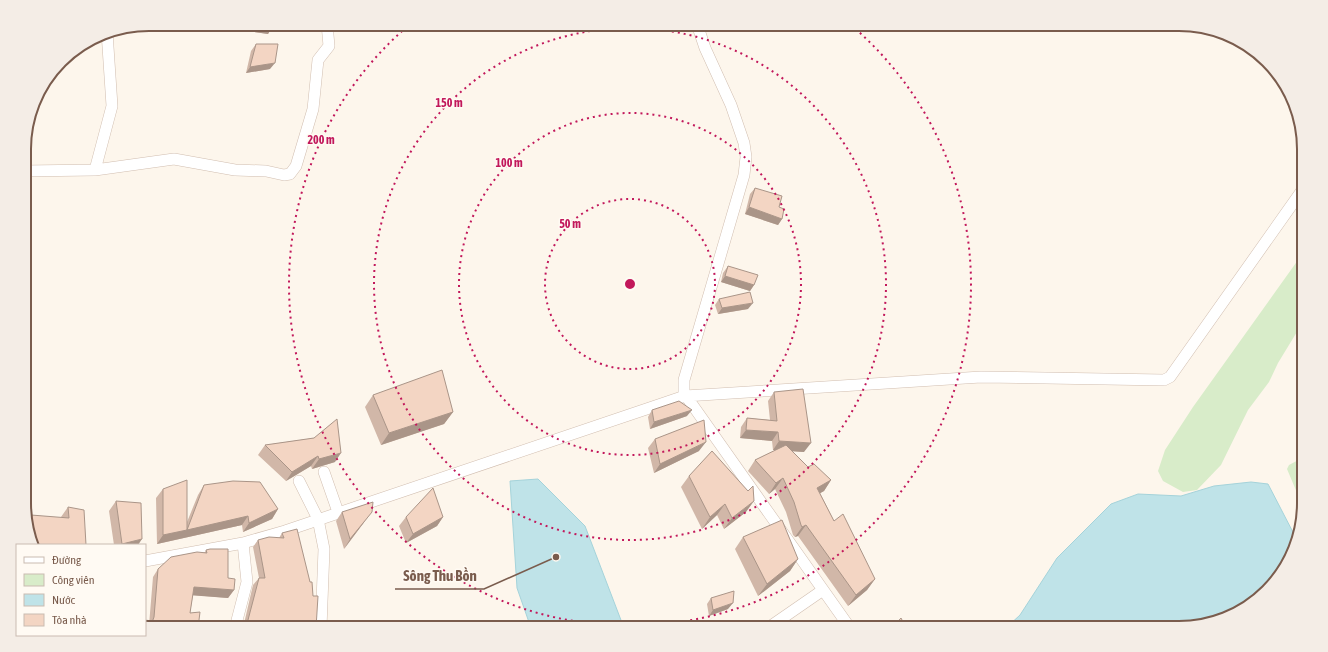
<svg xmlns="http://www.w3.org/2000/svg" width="1328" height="652" viewBox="0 0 1328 652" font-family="'Asap Condensed',sans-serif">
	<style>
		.green { fill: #d8ecc9 }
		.water { fill: #bfe3e8; stroke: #a5d3da }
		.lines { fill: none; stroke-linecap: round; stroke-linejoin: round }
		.street-casing { stroke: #d1beb0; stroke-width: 12 }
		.street { stroke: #fff; stroke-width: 11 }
		.wall { fill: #d1b7a8 }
		.shaded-wall { fill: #aa9588 }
		.building { fill: #f3d5c3; stroke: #aa9588 }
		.ring { fill: none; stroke: #c2185b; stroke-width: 2; stroke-dasharray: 2 4 }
		.rim { fill: none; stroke: #7a5c4d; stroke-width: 2 }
		.centre { fill: #c2185b; stroke: #fffaf3; stroke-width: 2 }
		.ring-label { font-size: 12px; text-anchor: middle; font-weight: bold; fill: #c2185b; stroke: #fffaf3; stroke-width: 3; stroke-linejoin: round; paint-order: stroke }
		.leader { fill: none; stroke: #7a5c4d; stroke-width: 1.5 }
		.callout-dot { fill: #7a5c4d; stroke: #fffaf3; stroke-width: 1.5 }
		.callout-label { font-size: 15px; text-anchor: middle; font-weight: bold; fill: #7a5c4d; stroke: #fffaf3; stroke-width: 3; stroke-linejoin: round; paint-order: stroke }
	</style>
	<rect width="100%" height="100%" fill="#fdf6ec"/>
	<path class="green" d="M 1303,253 L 1303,322 L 1278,363 L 1269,382 L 1248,410 L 1221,465 L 1197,490 L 1183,492 L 1163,481 L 1158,471 L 1165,450 L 1193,407 Z
		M 1304,457 L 1304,503 L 1303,507 L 1287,469 L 1289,465 Z"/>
	<path class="water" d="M 538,479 L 585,526 L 624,628 L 531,628 L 517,588 L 510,481 Z
		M 1251,482 L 1268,484 L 1296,538 L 1291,558 L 1249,607 L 1187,628 L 1006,628 L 1020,615 L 1057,558 L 1111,504 L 1138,494 L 1181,496 L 1214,486 Z"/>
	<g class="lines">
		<defs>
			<path id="street" d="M 697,24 L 705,48 L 731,105 L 744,143 L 746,157 L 744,175 L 684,380 L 684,393 L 850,628
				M 95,170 L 112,106 L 107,32
				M 24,171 L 95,170 L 174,159 L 235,170 L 266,171 L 284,175 L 290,174 L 296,166 L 313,109 L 318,60 L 329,46 L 327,24
				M 324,472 L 338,512
				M 299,481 L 318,519 L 324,549 L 321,628
				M 145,561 L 243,543 L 285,531 L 685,396 L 981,377 L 1164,380 L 1170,377 L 1303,189
				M 235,628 L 247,582 L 243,543
				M 768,628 L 823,590"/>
		</defs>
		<use href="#street" class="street-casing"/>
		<use href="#street" class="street"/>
	</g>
	<path class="wall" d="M 248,24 L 273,24 L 268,34 L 248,31 Z
		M 256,44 L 270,69 L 246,73 L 251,51 Z
		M 755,188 L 779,207 L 782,219 L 778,225 L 745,214 L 750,194 Z
		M 728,266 L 754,285 L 750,291 L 721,282 L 723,273 Z
		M 719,299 L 748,309 L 718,314 L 715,305 Z
		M 774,392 L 804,452 L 791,451 L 808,467 L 831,480 L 824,491 L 820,493 L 834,521 L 875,579 L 867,590 L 848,606 L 798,536 L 795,537 L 793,535 L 786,512 L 775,489 L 769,494 L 748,471 L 755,460 L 777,450 L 773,450 L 772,441 L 740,438 L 741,427 L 747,418 L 770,420 L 768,401 Z
		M 373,395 L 453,412 L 444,424 L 381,445 L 365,407 Z
		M 652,410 L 687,416 L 650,429 L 648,417 Z
		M 314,438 L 335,462 L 312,469 L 311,466 L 286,481 L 258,455 L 265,445 Z
		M 655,439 L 699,451 L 654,473 L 648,448 Z
		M 689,476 L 746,512 L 724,529 L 717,515 L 702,529 L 681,487 Z
		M 204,485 L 278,509 L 272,519 L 243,532 L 242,525 L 157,544 L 156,498 L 163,489 L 187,522 L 198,495 Z
		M 116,501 L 138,545 L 114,545 L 109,511 Z
		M 68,507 L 86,545 L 36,545 L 26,522 L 31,515 L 62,518 L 61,517 Z
		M 342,512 L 365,521 L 344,549 L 336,521 Z
		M 406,517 L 443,517 L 437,526 L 406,543 L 399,526 Z
		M 282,533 L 316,628 L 243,628 L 253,585 L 259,578 L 253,547 L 258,540 L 279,538 Z
		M 743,537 L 798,559 L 790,571 L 758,596 L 735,549 Z
		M 206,550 L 228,578 L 234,590 L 228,598 L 193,595 L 190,613 L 198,628 L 148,628 L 149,625 L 153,577 L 158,569 L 205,552 Z
		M 711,598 L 728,609 L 709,616 L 707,604 Z"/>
	<path class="shaded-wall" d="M 149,24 L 156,24 L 151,31 L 121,30 Z
		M 252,25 L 272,28 L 268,34 L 248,31 Z
		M 275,63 L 270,69 L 246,73 L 250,67 Z
		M 24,154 L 28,154 L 24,159 Z
		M 749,207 L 782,219 L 778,225 L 745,214 Z
		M 725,276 L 754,285 L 750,291 L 721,282 Z
		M 753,303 L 748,309 L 718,314 L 722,308 Z
		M 692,410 L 687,416 L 650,429 L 654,422 Z
		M 453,412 L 444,424 L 381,445 L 389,433 Z
		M 746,430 L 778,432 L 772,441 L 740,438 Z
		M 779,441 L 811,443 L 804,452 L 773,450 Z
		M 706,442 L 699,451 L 654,473 L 660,464 Z
		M 341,453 L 335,462 L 312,469 L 319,459 Z
		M 318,456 L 311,466 L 286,481 L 292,472 Z
		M 783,478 L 775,489 L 769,494 L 776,483 Z
		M 831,480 L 824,491 L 810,499 L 817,488 Z
		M 754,501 L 746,512 L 724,529 L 732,518 Z
		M 725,504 L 717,515 L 702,529 L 710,517 Z
		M 278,509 L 272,519 L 243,532 L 249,523 Z
		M 372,512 L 365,521 L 344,549 L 350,539 Z
		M 248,516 L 242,525 L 157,544 L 163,535 Z
		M 443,517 L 437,526 L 406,543 L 413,534 Z
		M 806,525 L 798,536 L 795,537 L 802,527 Z
		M 142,539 L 138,545 L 121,545 L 122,544 Z
		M 798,559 L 790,571 L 758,596 L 767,584 Z
		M 875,579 L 867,590 L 848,606 L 856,595 Z
		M 194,587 L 234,590 L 228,598 L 188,595 Z
		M 733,603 L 728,609 L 709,616 L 713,610 Z"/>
	<path class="building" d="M 252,24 L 273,24 L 272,28 L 252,25 Z
		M 256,44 L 278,44 L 275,63 L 250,67 Z
		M 28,128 L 32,129 L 28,154 L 24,154 L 24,141 Z
		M 755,188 L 782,196 L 779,207 L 784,209 L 782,219 L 749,207 Z
		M 728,266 L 758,275 L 754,285 L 725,276 Z
		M 25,273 L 29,273 L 25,290 Z
		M 750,292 L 753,303 L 722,308 L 719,299 Z
		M 442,370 L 453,412 L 389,433 L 373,395 Z
		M 803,389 L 811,443 L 779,441 L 778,432 L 746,430 L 747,418 L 777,421 L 774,392 Z
		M 679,401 L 692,410 L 654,422 L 652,410 Z
		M 25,409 L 28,409 L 28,425 L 26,433 L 25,433 Z
		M 337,419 L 341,453 L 319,459 L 318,456 L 292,472 L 265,445 L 314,438 Z
		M 704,420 L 706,442 L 660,464 L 655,439 Z
		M 786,445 L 808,467 L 814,464 L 831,480 L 817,488 L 834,521 L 843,514 L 875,579 L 856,595 L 806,525 L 802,527 L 801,525 L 794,502 L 783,478 L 776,483 L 755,460 Z
		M 712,451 L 748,491 L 753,486 L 754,501 L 732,518 L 725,504 L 710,517 L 689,476 Z
		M 187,480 L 187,530 L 163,535 L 163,489 Z
		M 233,481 L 260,482 L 278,509 L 249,523 L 248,516 L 187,530 L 204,485 Z
		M 433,488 L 443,517 L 413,534 L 406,517 Z
		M 116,501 L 141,503 L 142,539 L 122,544 Z
		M 373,502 L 372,512 L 350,539 L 342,512 Z
		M 68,507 L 84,510 L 86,545 L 36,545 L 32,536 L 31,515 L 69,518 Z
		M 782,520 L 798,559 L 767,584 L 743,537 Z
		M 297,529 L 310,582 L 312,582 L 313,596 L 318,596 L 316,628 L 250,628 L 248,620 L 259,578 L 265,578 L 258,540 L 269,537 L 284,538 L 282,533 Z
		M 210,549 L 228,549 L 228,578 L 235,579 L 234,590 L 194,587 L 190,613 L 200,612 L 198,628 L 150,628 L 154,617 L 158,569 L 171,557 L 197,552 L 207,553 L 206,550 Z
		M 734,591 L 733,603 L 713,610 L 711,598 Z
		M 901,618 L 906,628 L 892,628 Z
		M 709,625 L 711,628 L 705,628 Z"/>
	<g class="ring">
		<circle cx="630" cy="284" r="85"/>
		<circle cx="630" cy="284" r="171"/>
		<circle cx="630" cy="284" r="256"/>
		<path d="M851 25A341 341 0 1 1 409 25"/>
	</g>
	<path d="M0 0H1328V652H0ZM149 31H1179A118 118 0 0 1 1297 149V503A118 118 0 0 1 1179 621H149A118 118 0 0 1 31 503V149A118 118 0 0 1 149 31Z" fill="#f4ede6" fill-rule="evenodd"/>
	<path class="rim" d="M149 31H1179A118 118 0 0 1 1297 149V503A118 118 0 0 1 1179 621H149A118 118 0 0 1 31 503V149A118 118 0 0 1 149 31Z"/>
	<circle cx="630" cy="284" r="6" class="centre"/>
	<g class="ring-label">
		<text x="449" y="107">150 m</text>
		<text x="321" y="144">200 m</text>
		<text x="509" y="167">100 m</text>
		<text x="570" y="228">50 m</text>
	</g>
	<path class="leader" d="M556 557L484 589H395"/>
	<circle class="callout-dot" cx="556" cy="557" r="4"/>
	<g class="callout-label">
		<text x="440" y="581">Sông Thu Bồn</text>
	</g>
	<rect x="16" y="544" width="130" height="92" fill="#fffaf3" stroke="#cabbb1"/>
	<rect x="24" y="557" width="20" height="6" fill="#ffffff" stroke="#cabbb1"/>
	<text x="52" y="564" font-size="12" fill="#7a5c4d">Đường</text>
	<rect x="24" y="574" width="20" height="12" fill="#d8ecc9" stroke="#cabbb1"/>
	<text x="52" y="584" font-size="12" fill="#7a5c4d">Công viên</text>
	<rect x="24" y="594" width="20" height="12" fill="#bfe3e8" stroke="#cabbb1"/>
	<text x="52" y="604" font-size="12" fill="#7a5c4d">Nước</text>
	<rect x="24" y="614" width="20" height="12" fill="#f3d5c3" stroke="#cabbb1"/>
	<text x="52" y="624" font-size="12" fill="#7a5c4d">Tòa nhà</text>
</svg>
